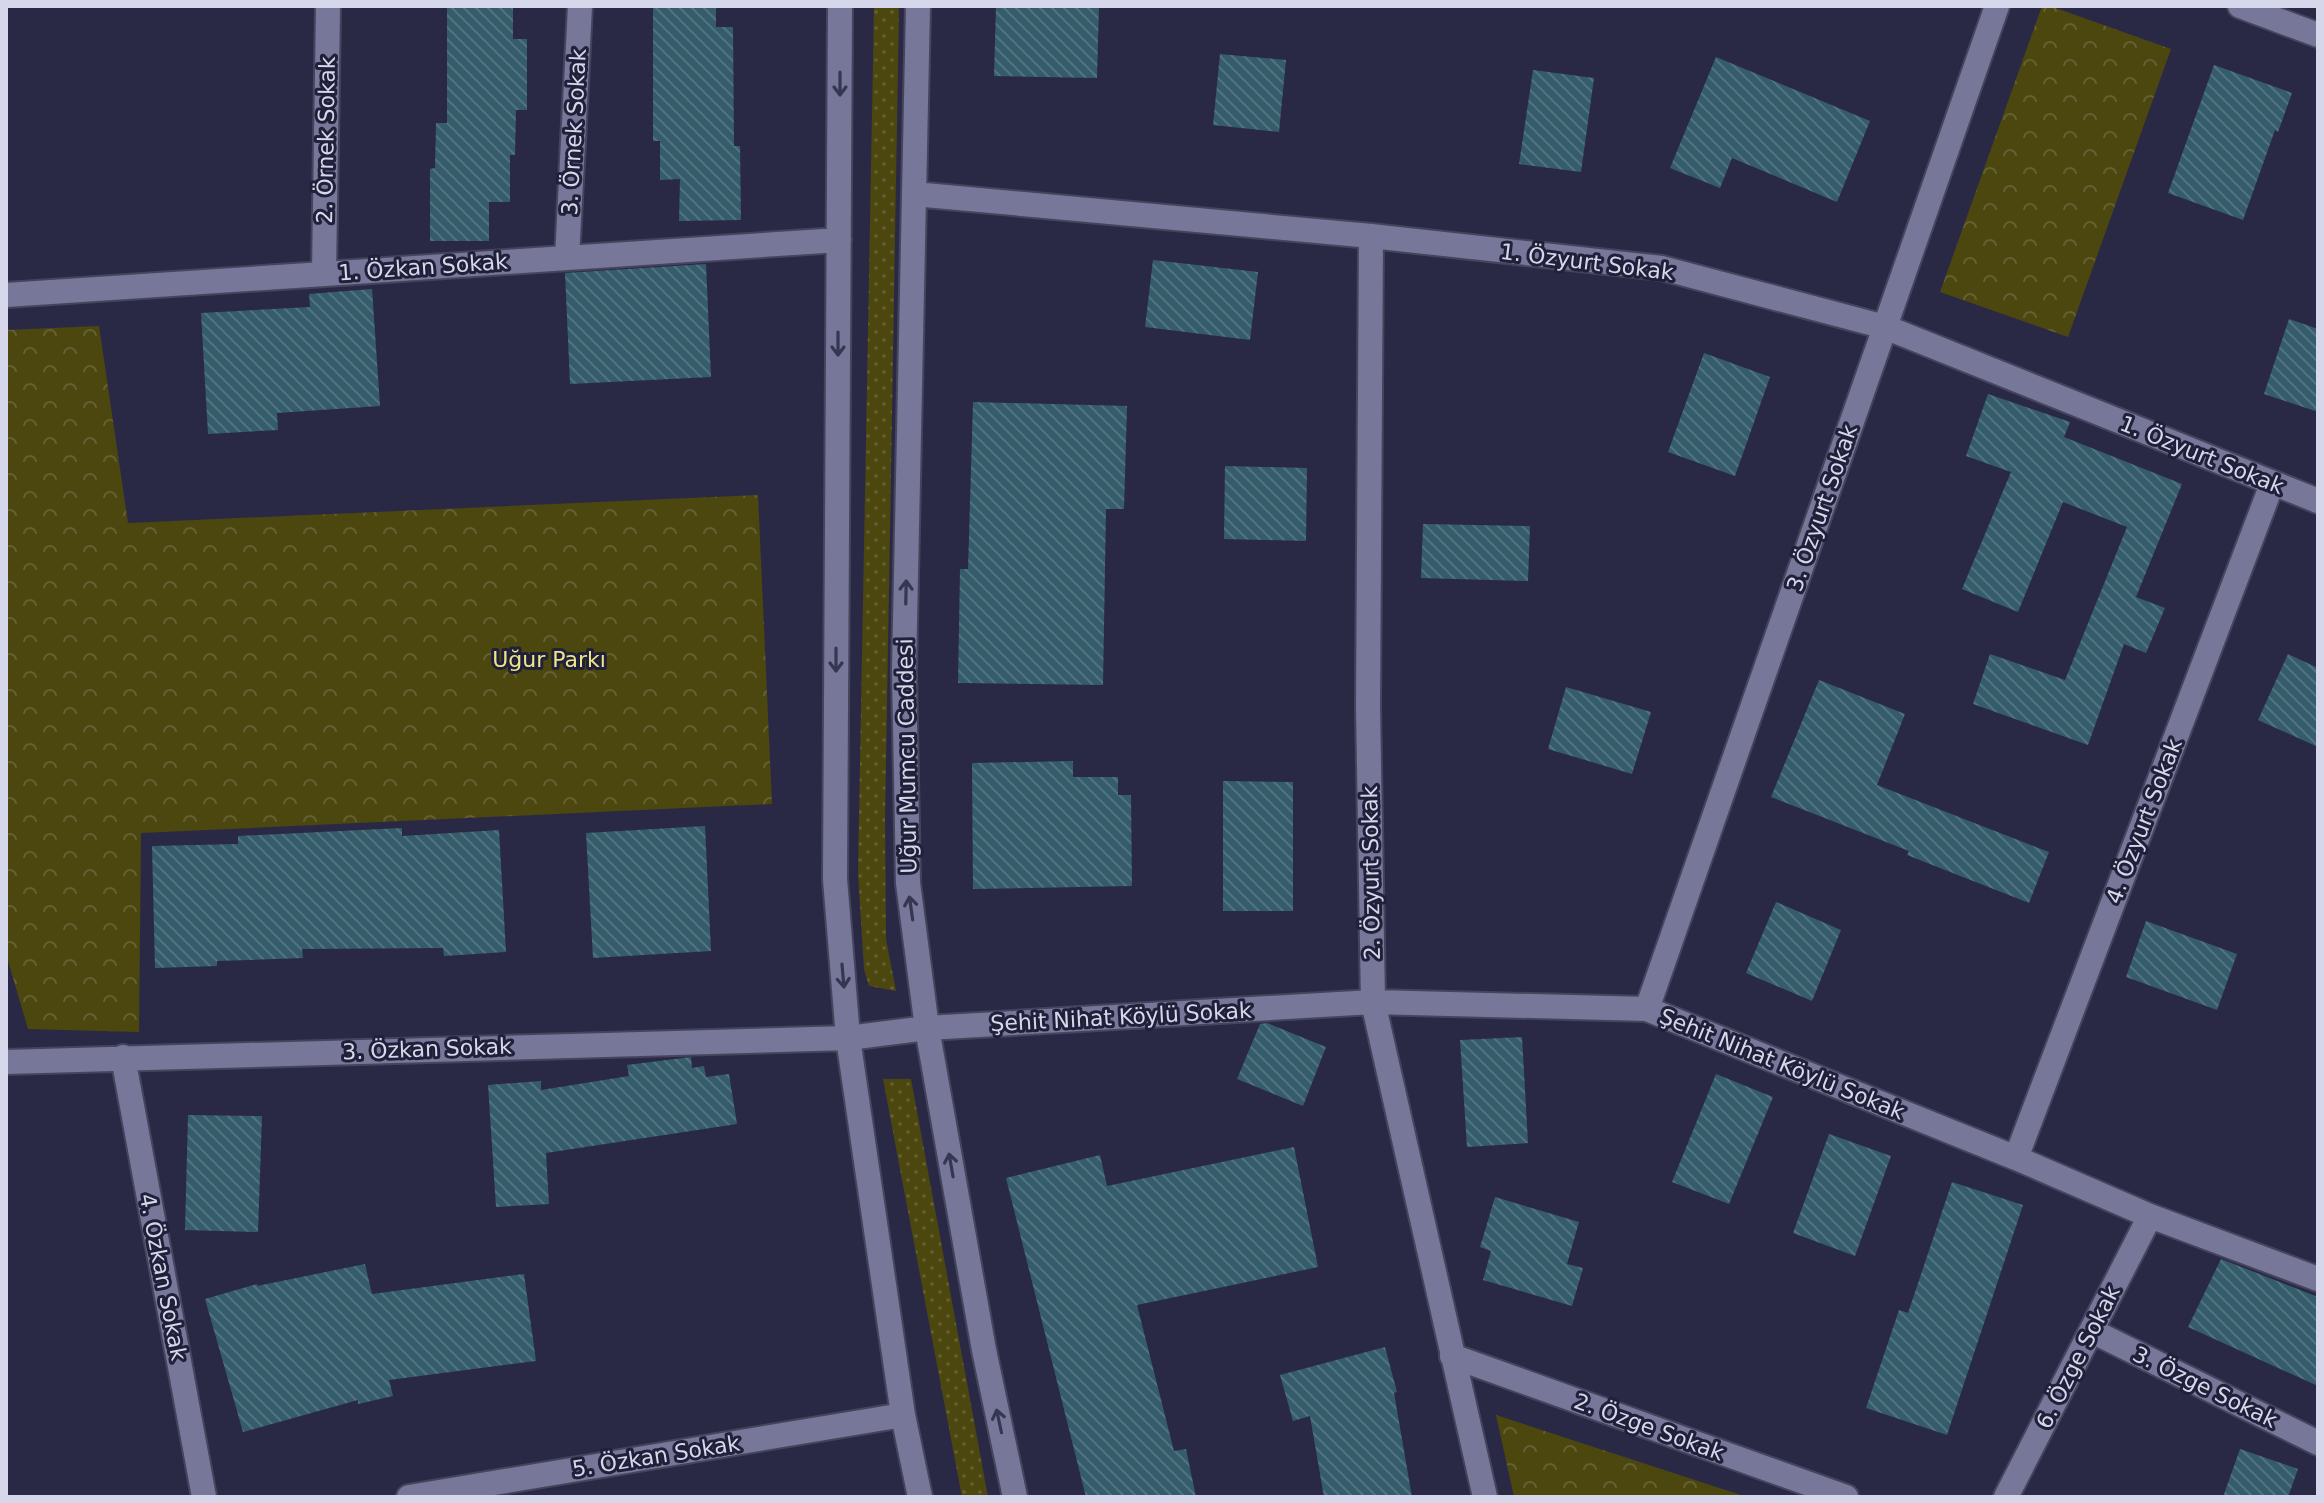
<svg xmlns="http://www.w3.org/2000/svg" width="2324" height="1503" viewBox="0 0 2324 1503" font-family="'DejaVu Sans',sans-serif">
	<style>
		.grass { fill: url(#grass-dots) }
		.park { fill: url(#park-crowns) }
		.building { fill: url(#building-back-hatch) }
		.lines { fill: none; stroke-linecap: round; stroke-linejoin: round }
		.minor-casing { stroke: #46445d; stroke-width: 28 }
		.minor { stroke: #777899; stroke-width: 24 }
		.oneway { stroke: #363652 }
		.labels { text-anchor: middle; dominant-baseline: central; stroke-width: 6; stroke-linejoin: round; paint-order: stroke }
		.street-label { font-size: 22px; fill: #d6d7ea; stroke: #20203b }
		.park-label { font-size: 22px; fill: #eee48b; stroke: #20203b }
	</style>
	<defs>
		<pattern id="grass-dots" width="8" height="8" patternUnits="userSpaceOnUse" patternTransform="scale(2)"><rect width="8" height="8" fill="#4c460f"/><path d="M2 2h.1M6 6h.1" fill="none" stroke="#656032" stroke-width="1.8" stroke-linecap="round"/></pattern>
		<pattern id="park-crowns" width="20" height="18" patternUnits="userSpaceOnUse" patternTransform="scale(2)"><rect width="20" height="18" fill="#4c460f"/><path d="M2 6a3 3 0 1 1 6 0M12 15a3 3 0 1 1 6 0" fill="none" stroke="#656032"/></pattern>
		<pattern id="building-back-hatch" width="6" height="6" patternUnits="userSpaceOnUse" patternTransform="scale(2)"><rect width="6" height="6" fill="#355c6b"/><path d="M-1 5l2 2M0 0l6 6M5-1l2 2" fill="none" stroke="#527380"/></pattern>
	</defs>
	<rect width="100%" height="100%" fill="#2a2945"/>
	<path class="grass" d="M 874,6 L 899,6 L 885,819 L 886,939 L 896,991 L 869,986 L 864,969 L 858,872 Z
		M 883,1079 L 911,1079 L 988,1497 L 962,1497 Z"/>
	<path class="park" d="M 2042,6 L 2050,6 L 2171,49 L 2068,337 L 1940,292 Z
		M 99,326 L 128,523 L 758,495 L 772,804 L 141,833 L 139,1032 L 28,1029 L 6,954 L 6,330 Z
		M 1496,1415 L 1747,1497 L 1514,1497 Z"/>
	<path class="building" d="M 447,6 L 513,6 L 513,39 L 527,39 L 527,110 L 516,110 L 515,155 L 510,155 L 510,202 L 489,202 L 489,241 L 430,241 L 430,169 L 435,168 L 436,123 L 447,123 Z
		M 653,6 L 716,6 L 716,27 L 733,27 L 734,146 L 740,146 L 741,220 L 679,221 L 680,179 L 660,180 L 660,141 L 653,141 Z
		M 996,6 L 1099,6 L 1097,78 L 994,76 Z
		M 1220,54 L 1286,60 L 1279,132 L 1213,125 Z
		M 1716,57 L 1870,121 L 1837,202 L 1732,158 L 1720,188 L 1670,168 Z
		M 2214,65 L 2292,93 L 2278,132 L 2275,130 L 2243,220 L 2168,193 Z
		M 1533,70 L 1594,78 L 1581,172 L 1519,164 Z
		M 1153,260 L 1258,272 L 1250,340 L 1145,327 Z
		M 706,264 L 711,377 L 570,384 L 565,273 Z
		M 372,289 L 380,406 L 277,413 L 278,430 L 208,434 L 201,313 L 310,307 L 309,294 Z
		M 2289,319 L 2318,329 L 2318,412 L 2264,394 Z
		M 1704,353 L 1770,377 L 1735,476 L 1668,452 Z
		M 1988,394 L 2070,422 L 2064,437 L 2182,484 L 2136,597 L 2165,608 L 2146,653 L 2124,644 L 2088,745 L 1973,704 L 1990,654 L 2065,680 L 2127,527 L 2063,502 L 2018,612 L 1962,589 L 2011,472 L 1966,456 Z
		M 973,402 L 1127,406 L 1124,509 L 1106,509 L 1103,685 L 958,683 L 960,569 L 968,569 Z
		M 1225,466 L 1307,468 L 1306,541 L 1224,539 Z
		M 1423,524 L 1530,526 L 1528,581 L 1421,578 Z
		M 2288,654 L 2318,668 L 2318,747 L 2258,720 Z
		M 1819,680 L 1905,714 L 1877,785 L 2049,852 L 2029,903 L 1907,855 L 1909,851 L 1771,797 Z
		M 1566,687 L 1651,712 L 1632,774 L 1548,749 Z
		M 1073,761 L 1073,777 L 1118,777 L 1118,795 L 1131,795 L 1132,886 L 973,889 L 972,763 Z
		M 1223,781 L 1293,782 L 1293,911 L 1223,911 Z
		M 705,826 L 711,951 L 593,958 L 586,833 Z
		M 402,828 L 402,836 L 499,830 L 506,952 L 444,956 L 443,948 L 302,949 L 303,958 L 217,961 L 217,966 L 155,968 L 152,846 L 238,844 L 238,836 Z
		M 1776,902 L 1841,930 L 1812,1001 L 1746,973 Z
		M 2146,921 L 2237,954 L 2217,1010 L 2126,977 Z
		M 1267,1023 L 1326,1047 L 1303,1106 L 1237,1079 L 1260,1024 Z
		M 1522,1037 L 1528,1143 L 1467,1147 L 1460,1040 Z
		M 691,1057 L 692,1068 L 704,1066 L 706,1077 L 729,1074 L 737,1124 L 546,1153 L 549,1204 L 496,1207 L 488,1085 L 541,1081 L 541,1090 L 629,1076 L 627,1065 Z
		M 1716,1074 L 1773,1097 L 1729,1204 L 1672,1182 Z
		M 188,1115 L 262,1116 L 258,1232 L 185,1230 Z
		M 1829,1134 L 1891,1156 L 1855,1256 L 1793,1233 Z
		M 1294,1147 L 1318,1267 L 1137,1305 L 1174,1451 L 1186,1449 L 1196,1497 L 1086,1497 L 1006,1178 L 1100,1155 L 1107,1186 Z
		M 1952,1182 L 2023,1205 L 1947,1435 L 1866,1408 L 1899,1310 L 1908,1313 Z
		M 1495,1197 L 1579,1222 L 1567,1264 L 1583,1268 L 1572,1306 L 1483,1280 L 1491,1251 L 1480,1247 Z
		M 2221,1259 L 2318,1297 L 2318,1386 L 2188,1327 Z
		M 365,1264 L 372,1294 L 524,1274 L 536,1361 L 389,1380 L 393,1396 L 358,1404 L 358,1400 L 243,1432 L 205,1299 L 257,1284 L 257,1286 Z
		M 1385,1347 L 1397,1392 L 1394,1393 L 1412,1497 L 1324,1497 L 1310,1416 L 1293,1421 L 1280,1375 Z
		M 2240,1449 L 2298,1469 L 2288,1497 L 2223,1497 Z"/>
	<g class="lines">
		<defs>
			<path id="minor" d="M 840,6 L 835,879 L 848,1038 L 903,1415 L 920,1497
				M 918,6 L 904,670 L 908,883 L 927,1028 L 984,1350 L 1015,1497
				M 2240,6 L 2318,35
				M 914,194 L 1371,236 L 1662,268 L 1885,327 L 2318,501
				M 1371,236 L 1368,706 L 1373,1002 L 1485,1497
				M 567,258 L 580,6
				M 324,274 L 328,6
				M 6,295 L 839,240
				M 1647,1009 L 1997,6
				M 123,1057 L 204,1497
				M 6,1062 L 848,1038 L 927,1028 L 1373,1002 L 1647,1009 L 2016,1158 L 2150,1216 L 2318,1279
				M 2016,1158 L 2272,484
				M 2092,1331 L 2318,1443
				M 1452,1356 L 1846,1497
				M 409,1497 L 903,1415
				M 2006,1497 L 2150,1216"/>
		</defs>
		<use href="#minor" class="minor-casing"/>
		<use href="#minor" class="minor"/>
	</g>
	<defs><path id="oneway-shaft" d="M-6 0H5M1.5-3L5.5 0L1.5 3" fill="none" stroke-width="1.6" stroke-linecap="round" stroke-linejoin="round" transform="scale(2)"/></defs>
	<g class="oneway">
		<use href="#oneway-shaft" transform="translate(840 84) rotate(90)"/>
		<use href="#oneway-shaft" transform="translate(838 344) rotate(90)"/>
		<use href="#oneway-shaft" transform="translate(906 592) rotate(-89)"/>
		<use href="#oneway-shaft" transform="translate(836 660) rotate(90)"/>
		<use href="#oneway-shaft" transform="translate(911 908) rotate(-98)"/>
		<use href="#oneway-shaft" transform="translate(843 976) rotate(85)"/>
		<use href="#oneway-shaft" transform="translate(951 1165) rotate(-100)"/>
		<use href="#oneway-shaft" transform="translate(999 1421) rotate(-102)"/>
	</g>
	<g class="labels">
		<g class="street-label">
			<text transform="translate(574 132) rotate(-87)">3. Örnek Sokak</text>
			<text transform="translate(326 140) rotate(-89)">2. Örnek Sokak</text>
			<text transform="translate(1587 262) rotate(7)">1. Özyurt Sokak</text>
			<text transform="translate(423 267) rotate(-4)">1. Özkan Sokak</text>
			<text transform="translate(2202 455) rotate(22)">1. Özyurt Sokak</text>
			<text transform="translate(1822 508) rotate(-71)">3. Özyurt Sokak</text>
			<text transform="translate(907 756) rotate(-91)">Uğur Mumcu Caddesi</text>
			<text transform="translate(2144 821) rotate(-69)">4. Özyurt Sokak</text>
			<text transform="translate(1371 873) rotate(-91)">2. Özyurt Sokak</text>
			<text transform="translate(1121 1017) rotate(-3)">Şehit Nihat Köylü Sokak</text>
			<text transform="translate(427 1049) rotate(-2)">3. Özkan Sokak</text>
			<text transform="translate(1782 1064) rotate(22)">Şehit Nihat Köylü Sokak</text>
			<text transform="translate(163 1277) rotate(79)">4. Özkan Sokak</text>
			<text transform="translate(2078 1357) rotate(-63)">6. Özge Sokak</text>
			<text transform="translate(2205 1387) rotate(26)">3. Özge Sokak</text>
			<text transform="translate(1649 1427) rotate(20)">2. Özge Sokak</text>
			<text transform="translate(656 1456) rotate(-9)">5. Özkan Sokak</text>
		</g>
		<g class="park-label">
			<text x="549" y="659">Uğur Parkı</text>
		</g>
	</g>
	<rect width="2324" height="1503" fill="none" stroke="#d6d7ea" stroke-width="16"/>
</svg>
